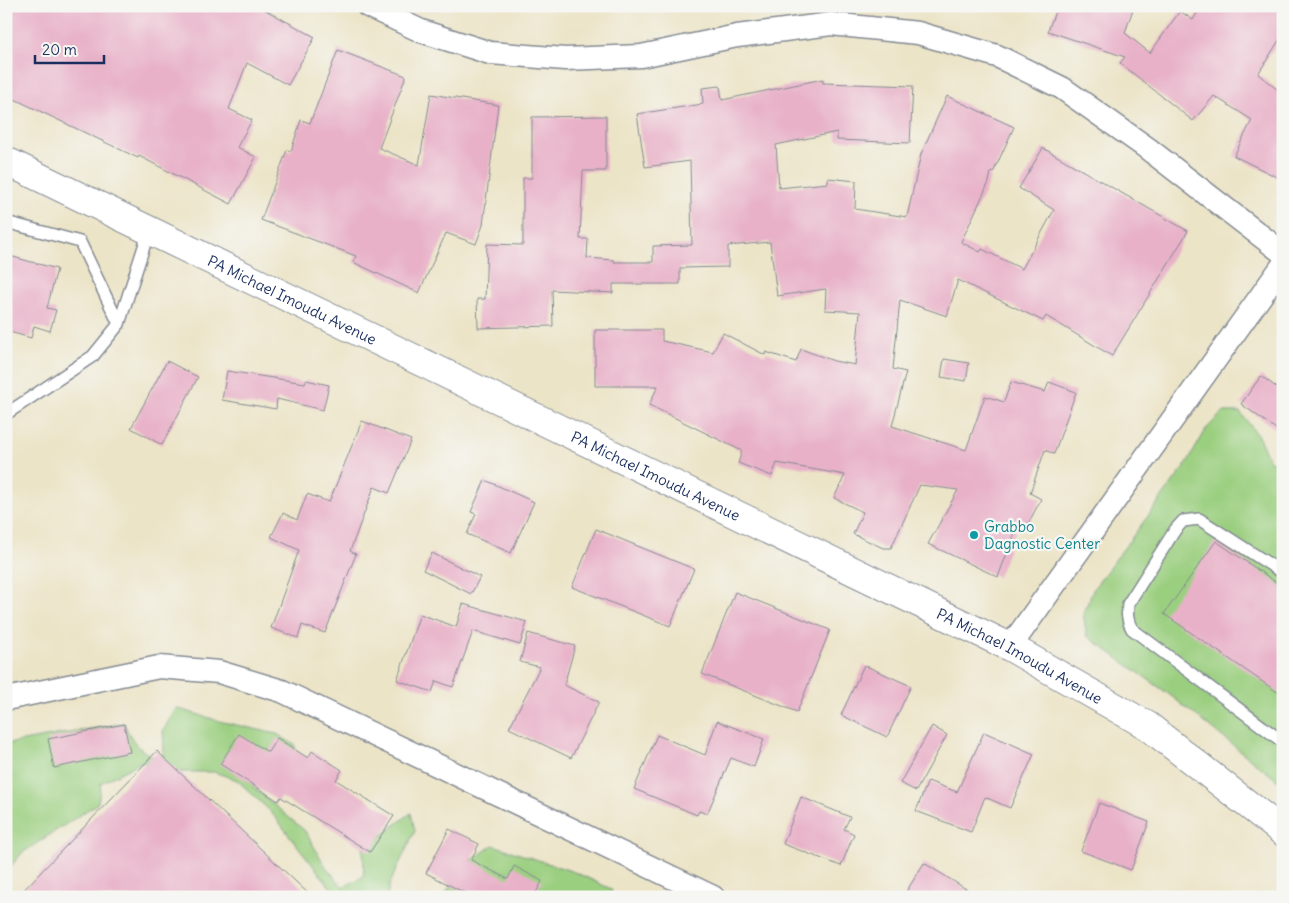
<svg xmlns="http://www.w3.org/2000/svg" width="1289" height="903" viewBox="0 0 1289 903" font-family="Delius,sans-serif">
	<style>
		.green { fill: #9bcf80; stroke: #5b7f6f }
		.building { fill: #e8b1c8 }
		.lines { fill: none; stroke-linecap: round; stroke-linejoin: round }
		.service-casing { stroke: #848a92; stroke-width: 14 }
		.minor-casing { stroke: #848a92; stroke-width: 25 }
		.tertiary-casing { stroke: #848a92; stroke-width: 30 }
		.service { stroke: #fff; stroke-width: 11 }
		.minor { stroke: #fff; stroke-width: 22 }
		.tertiary { stroke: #fff; stroke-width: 28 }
		.culture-dot { fill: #0f9aa8; stroke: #f6f6f2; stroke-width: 2 }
		.labels { text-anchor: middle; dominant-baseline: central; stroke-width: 4.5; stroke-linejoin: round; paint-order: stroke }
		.street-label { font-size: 15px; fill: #1b2f5e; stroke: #f6f6f2 }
		.culture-label { font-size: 15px; fill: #0d838f; stroke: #f6f6f2; text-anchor: start }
	</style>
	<rect width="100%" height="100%" fill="#f6f6f2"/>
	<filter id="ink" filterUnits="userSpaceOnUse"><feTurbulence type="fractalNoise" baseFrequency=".02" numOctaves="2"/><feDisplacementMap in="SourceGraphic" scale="10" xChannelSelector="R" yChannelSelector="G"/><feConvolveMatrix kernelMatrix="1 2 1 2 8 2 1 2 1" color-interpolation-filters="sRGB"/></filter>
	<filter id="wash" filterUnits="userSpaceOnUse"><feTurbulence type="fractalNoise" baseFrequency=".0096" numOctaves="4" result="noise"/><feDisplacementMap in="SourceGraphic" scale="20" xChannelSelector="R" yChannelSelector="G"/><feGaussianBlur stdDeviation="1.12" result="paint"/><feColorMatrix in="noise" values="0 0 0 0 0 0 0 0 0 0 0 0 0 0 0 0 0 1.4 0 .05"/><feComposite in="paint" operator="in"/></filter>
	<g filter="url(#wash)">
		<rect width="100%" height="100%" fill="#ece4c7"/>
		<path class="green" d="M 1223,412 L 1240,412 L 1257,434 L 1270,461 L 1283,465 L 1283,785 L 1170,695 L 1087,636 L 1083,614 L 1094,588 L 1184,468 L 1207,428 Z
			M 176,708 L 223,722 L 277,734 L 295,745 L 296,766 L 259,775 L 253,787 L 305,831 L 326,867 L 343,887 L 364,876 L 363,849 L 411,813 L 415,831 L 390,883 L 387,897 L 343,897 L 334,892 L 270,811 L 237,780 L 214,772 L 179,772 L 141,762 L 101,783 L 98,803 L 22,853 L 6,872 L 6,744 L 124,723 C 134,745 139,751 161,760 L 164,748 L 163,731 Z
			M 493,845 L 577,873 L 611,889 L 613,897 L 444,897 L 461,868 Z"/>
		<g id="blocks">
			<path class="building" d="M 6,6 L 258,6 L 315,37 L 288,85 L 247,63 L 229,109 L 252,120 L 237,147 L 256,157 L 231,204 L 139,156 L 138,158 L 6,95 Z
				M 1057,6 L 1134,6 L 1125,33 L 1150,53 L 1180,11 L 1193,20 L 1201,6 L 1283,6 L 1283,34 L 1258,74 L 1283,94 L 1283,180 L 1234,156 L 1252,120 L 1214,96 L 1193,121 L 1120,63 L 1125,57 L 1048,31 Z
				M 338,50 L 406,76 L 379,148 L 419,165 L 431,94 L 498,105 L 483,225 L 476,244 L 446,233 L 419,293 L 353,262 L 356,256 L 261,220 L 287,150 L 291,151 L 301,120 L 310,123 Z
				M 823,79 L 823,83 L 913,86 L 910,143 L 837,140 L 837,132 L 776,145 L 779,188 L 828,183 L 828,178 L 856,181 L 855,209 L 907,217 L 921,154 L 947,96 L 1014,127 L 993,173 L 991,172 L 989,182 L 961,242 L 980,252 L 982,249 L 1022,269 L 1054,210 L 1019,188 L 1043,148 L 1188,231 L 1112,356 L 1046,316 L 1043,321 L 958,280 L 947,316 L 900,300 L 893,369 L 906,372 L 892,426 L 966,450 L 985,396 L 1004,402 L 1011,382 L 1045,392 L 1049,382 L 1076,392 L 1054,454 L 1045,450 L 1030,493 L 1041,499 L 1027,526 L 1019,522 L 998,577 L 928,544 L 958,490 L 920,485 L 891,548 L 883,548 L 853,534 L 863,512 L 834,498 L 845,475 L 777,463 L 772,476 L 738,463 L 742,451 L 649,405 L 658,386 L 595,386 L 595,330 L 662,330 L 662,341 L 713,352 L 723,333 L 765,355 L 766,352 L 796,362 L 801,349 L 834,361 L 855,365 L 860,312 L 825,310 L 826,289 L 777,296 L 770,242 L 728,246 L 728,267 L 680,268 L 680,284 L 613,284 L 613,293 L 552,290 L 553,326 L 478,328 L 477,299 L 485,299 L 487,244 L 523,245 L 523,178 L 532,178 L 532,117 L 606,116 L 606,171 L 583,171 L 580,239 L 588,239 L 587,258 L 614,260 L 614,262 L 653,262 L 653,246 L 692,245 L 690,161 L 645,167 L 637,114 L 703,104 L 702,88 L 720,86 L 722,100 Z
				M 6,255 L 57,269 L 47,308 L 56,310 L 50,331 L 34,326 L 31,338 L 6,331 Z
				M 944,359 L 969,363 L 966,381 L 941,377 Z
				M 167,361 L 198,377 L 162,445 L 131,428 Z
				M 227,371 L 305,383 L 306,380 L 329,385 L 323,410 L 277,399 L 276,409 L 222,400 Z
				M 1261,376 L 1283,392 L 1283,434 L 1241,404 Z
				M 362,421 L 411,440 L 389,493 L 374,487 L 350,551 L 356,554 L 325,633 L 302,625 L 298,638 L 271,628 L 299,550 L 271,537 L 283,513 L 297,520 L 307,494 L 329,502 Z
				M 485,480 L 534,502 L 511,553 L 467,534 L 476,514 L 471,512 Z
				M 596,529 L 694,569 L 670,626 L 572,587 Z
				M 1216,541 L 1283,587 L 1283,696 L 1164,614 Z
				M 432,553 L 480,577 L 471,594 L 423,570 Z
				M 735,592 L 830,630 L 797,712 L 702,674 Z
				M 463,604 L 527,622 L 520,645 L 473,631 L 453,687 L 436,681 L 432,692 L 397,680 L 420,614 L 456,627 Z
				M 528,633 L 575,646 L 564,685 L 599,702 L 571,758 L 509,728 L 540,667 L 520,662 Z
				M 864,665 L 911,686 L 887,737 L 841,715 Z
				M 717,721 L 764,739 L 754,767 L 731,758 L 707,814 L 699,811 L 697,815 L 634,789 L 657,735 L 705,755 Z
				M 124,724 L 130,752 L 54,768 L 48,739 Z
				M 932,726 L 947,735 L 916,791 L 900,783 Z
				M 984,732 L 1034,754 L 1010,808 L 985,797 L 971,832 L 916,811 L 928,781 L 957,792 Z
				M 239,734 L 268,752 L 277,738 L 308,758 L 312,751 L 342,770 L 336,780 L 394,816 L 370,852 L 281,797 L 278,801 L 220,764 Z
				M 157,751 L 209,800 L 312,897 L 17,897 Z
				M 801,797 L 850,817 L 844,829 L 854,834 L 841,866 L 783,844 Z
				M 1099,803 L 1149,822 L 1131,870 L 1081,851 Z
				M 449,829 L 479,844 L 471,860 L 508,879 L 514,866 L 542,881 L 536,893 L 543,897 L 473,897 L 426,873 Z
				M 924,863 L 979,897 L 903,897 Z"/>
		</g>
	</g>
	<g filter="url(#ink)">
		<use href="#blocks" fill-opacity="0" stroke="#848a92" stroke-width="1"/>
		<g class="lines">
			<defs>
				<path id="service" d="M 6,222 L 80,242 L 119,324
					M 6,414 L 93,356 L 119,324 L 149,231
					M 1283,573 L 1199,519 L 1183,521 L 1175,530 L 1128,604 C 1127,614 1127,621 1132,629 L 1283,742"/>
				<path id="minor" d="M 368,6 L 421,31 L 490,53 L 565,59 L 641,56 L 737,36 L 831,24 L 918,33 L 997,56 L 1062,88 L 1147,148 L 1283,253
					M 1010,647 L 1283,265
					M 6,699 L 159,667 L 219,672 L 282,691 L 713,897"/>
				<g id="tertiary">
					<path id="s1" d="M 6,161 L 1010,647 L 1148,726 L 1283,832"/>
				</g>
			</defs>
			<use href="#service" class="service-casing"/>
			<use href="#minor" class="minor-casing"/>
			<use href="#tertiary" class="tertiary-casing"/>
			<use href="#service" class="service"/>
			<use href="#minor" class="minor"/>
			<use href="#tertiary" class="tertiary"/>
		</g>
	</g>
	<circle class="culture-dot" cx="974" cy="535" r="5"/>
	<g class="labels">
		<g class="street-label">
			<text stroke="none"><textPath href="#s1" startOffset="318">PA Michael Imoudu Avenue</textPath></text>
			<text stroke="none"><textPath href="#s1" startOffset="722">PA Michael Imoudu Avenue</textPath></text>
			<text stroke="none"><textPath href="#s1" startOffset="1128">PA Michael Imoudu Avenue</textPath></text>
		</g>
		<g class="culture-label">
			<text x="984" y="526">Grabbo<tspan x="984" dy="17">Dagnostic Center</tspan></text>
		</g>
	</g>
	<rect width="1289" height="903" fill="none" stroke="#f6f6f2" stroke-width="25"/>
	<path d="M35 55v8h69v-8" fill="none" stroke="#1b2f5e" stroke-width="2.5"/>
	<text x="42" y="55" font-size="15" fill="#1b2f5e" stroke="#f6f6f2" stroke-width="4" paint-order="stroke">20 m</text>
</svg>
